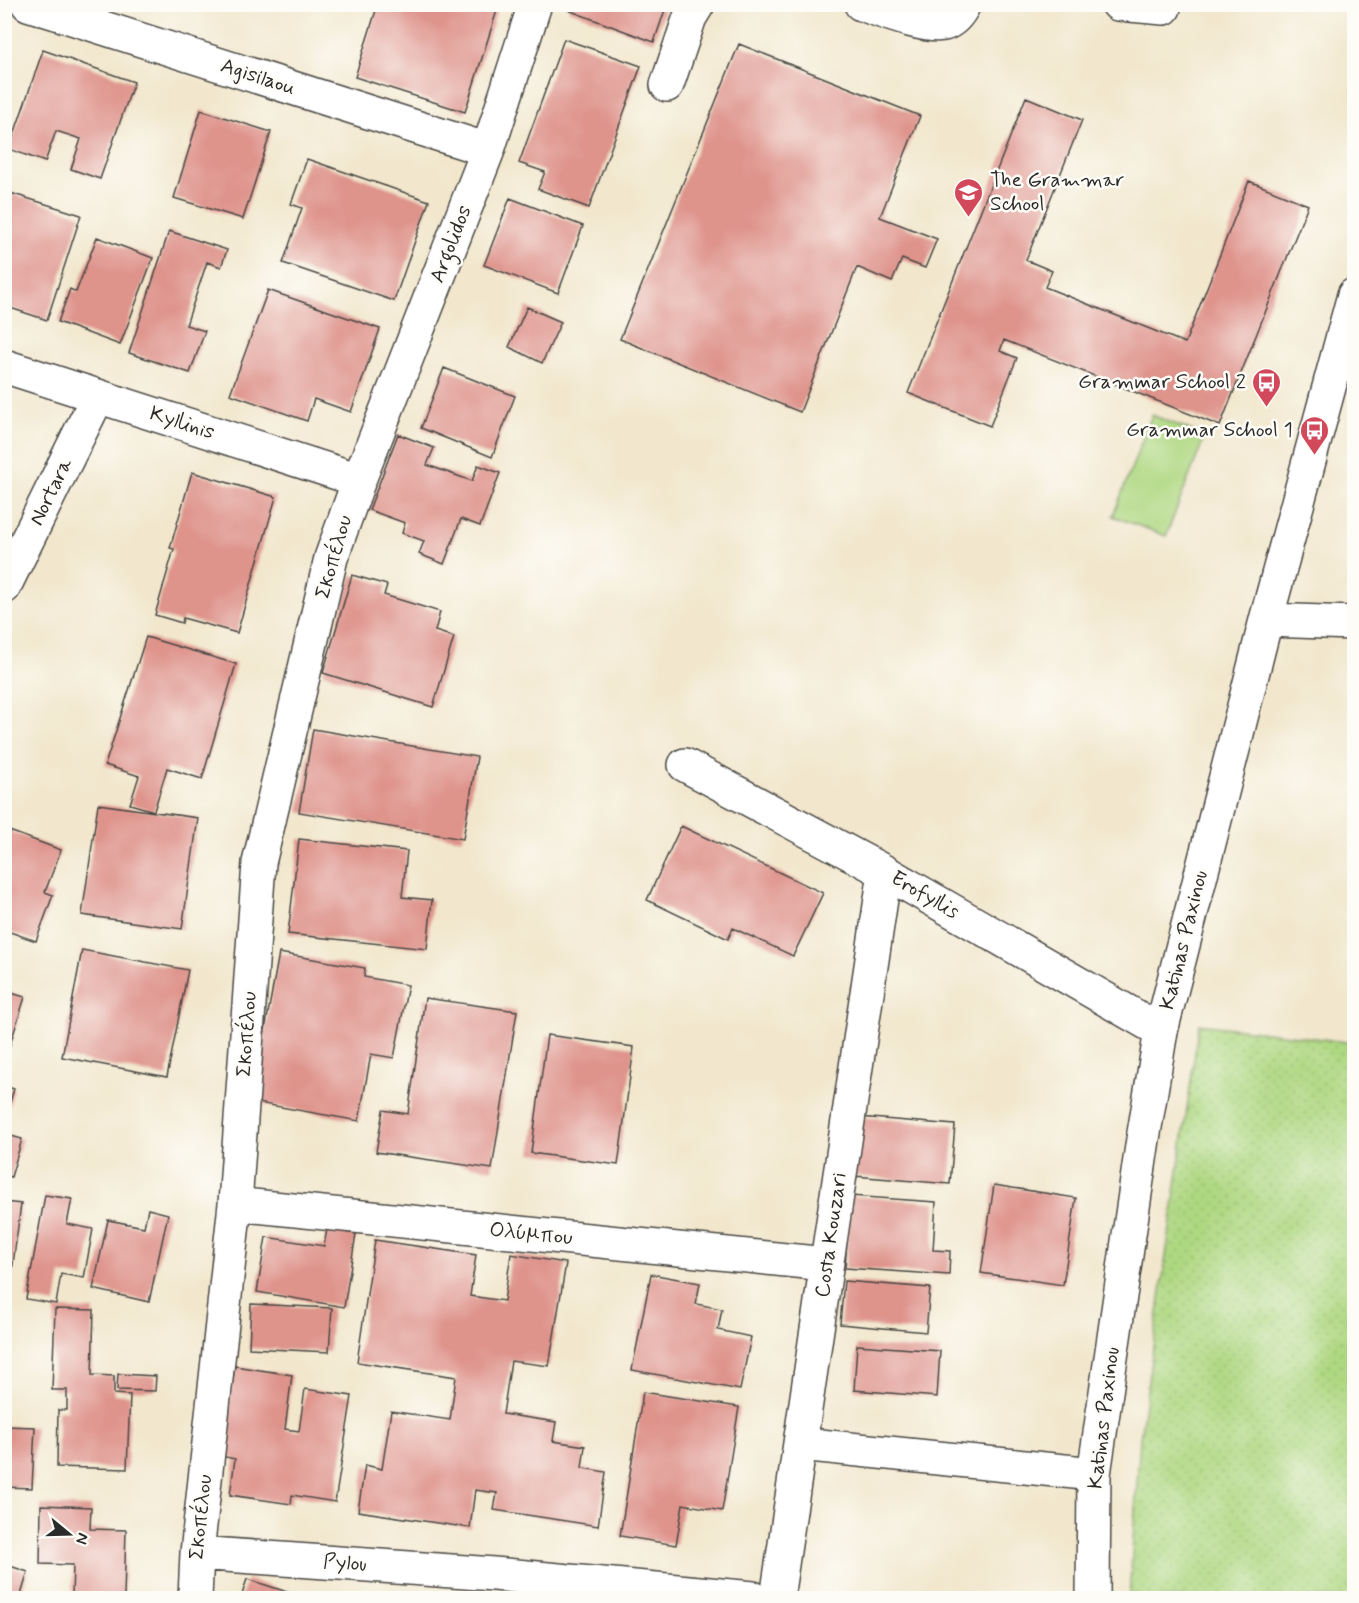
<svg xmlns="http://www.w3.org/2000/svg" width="1359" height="1603" viewBox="0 0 1359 1603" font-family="Mynerve,sans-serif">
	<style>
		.grass { fill: url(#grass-dots); stroke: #6d8256; stroke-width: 1.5 }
		.park { fill: #afd882; stroke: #6d8256; stroke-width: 1.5 }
		.building { fill: #de938b }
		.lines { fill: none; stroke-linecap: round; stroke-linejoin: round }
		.minor-casing { stroke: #494743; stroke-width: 36 }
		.minor { stroke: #fff; stroke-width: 33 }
		.labels { text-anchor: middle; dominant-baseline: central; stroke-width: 5; stroke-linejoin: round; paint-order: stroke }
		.street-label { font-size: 21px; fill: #2b2b2b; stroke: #fdfcf7 }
		.poi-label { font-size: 21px; fill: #2b2b2b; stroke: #fdfcf7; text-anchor: end }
	</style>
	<defs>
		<pattern id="grass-dots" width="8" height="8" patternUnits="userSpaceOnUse" patternTransform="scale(1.5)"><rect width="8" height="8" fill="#afd882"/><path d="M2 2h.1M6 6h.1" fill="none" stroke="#97ba70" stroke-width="1.8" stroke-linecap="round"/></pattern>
	</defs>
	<rect width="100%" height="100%" fill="#fdfcf7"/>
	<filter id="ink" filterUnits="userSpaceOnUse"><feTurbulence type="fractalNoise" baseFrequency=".0167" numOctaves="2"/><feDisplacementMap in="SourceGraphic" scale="12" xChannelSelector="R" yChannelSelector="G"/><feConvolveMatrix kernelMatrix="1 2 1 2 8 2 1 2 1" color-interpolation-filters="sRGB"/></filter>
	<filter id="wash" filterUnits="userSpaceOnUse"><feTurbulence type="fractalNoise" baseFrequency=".008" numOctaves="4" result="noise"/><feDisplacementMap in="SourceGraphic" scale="24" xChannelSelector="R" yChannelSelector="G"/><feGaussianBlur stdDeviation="1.35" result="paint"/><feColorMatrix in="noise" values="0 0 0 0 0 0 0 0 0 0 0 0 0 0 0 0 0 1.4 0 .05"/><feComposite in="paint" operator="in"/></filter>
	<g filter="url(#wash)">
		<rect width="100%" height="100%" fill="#f2e7cd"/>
		<path class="grass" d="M 1199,1024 L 1354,1043 L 1354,1598 L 1129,1598 L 1140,1439 Z"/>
		<path class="park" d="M 1152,415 L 1205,436 L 1166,536 L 1113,516 Z"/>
		<g id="blocks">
			<path class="building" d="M 378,4 L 458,4 L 483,12 L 486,4 L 499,4 L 465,112 L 355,77 Z
				M 570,4 L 667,4 L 654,42 L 568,10 Z
				M 564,39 L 641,66 L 589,208 L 538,189 L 545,172 L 519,163 Z
				M 739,44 L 920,116 L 880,217 L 937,239 L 925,268 L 902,259 L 892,282 L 857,267 L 800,412 L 620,339 Z
				M 43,50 L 134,82 L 100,179 L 71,169 L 81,139 L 56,131 L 45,162 L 9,149 Z
				M 1026,97 L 1082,120 L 1026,260 L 1052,271 L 1045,287 L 1185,343 L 1249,181 L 1308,205 L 1220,426 L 1004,340 L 1000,351 L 1017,358 L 990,426 L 908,393 Z
				M 201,110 L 271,132 L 243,219 L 174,198 Z
				M 307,159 L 429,201 L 394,301 L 283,263 L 302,208 L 291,204 Z
				M 4,191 L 81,215 L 47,320 L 4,306 Z
				M 510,198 L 583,226 L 558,293 L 484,265 Z
				M 169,231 L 227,250 L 221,267 L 207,262 L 186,325 L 205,331 L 190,373 L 129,353 Z
				M 97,237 L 153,258 L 120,345 L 58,322 L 70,289 L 76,292 Z
				M 268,290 L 380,329 L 351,412 L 314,399 L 307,421 L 230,394 Z
				M 527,307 L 561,322 L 542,363 L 509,347 Z
				M 444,368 L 515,396 L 492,457 L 421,428 Z
				M 398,434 L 434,448 L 427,465 L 472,481 L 478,465 L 500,473 L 480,526 L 461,519 L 444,564 L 419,554 L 424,541 L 402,533 L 405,523 L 369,510 Z
				M 192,472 L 276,497 L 237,633 L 183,618 L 182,623 L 155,615 L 174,549 L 170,548 Z
				M 352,575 L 387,585 L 384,595 L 440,612 L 435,631 L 454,637 L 433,707 L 323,673 Z
				M 146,637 L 236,664 L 202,779 L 167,768 L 154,811 L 130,804 L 139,776 L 105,765 Z
				M 313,729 L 477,757 L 463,839 L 299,812 Z
				M 98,804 L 198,818 L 182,929 L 82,915 Z
				M 681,826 L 823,893 L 793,956 L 733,928 L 728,939 L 647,900 Z
				M 4,829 L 61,850 L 45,892 L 53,895 L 36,941 L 4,930 Z
				M 299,839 L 407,851 L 402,897 L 432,900 L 427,949 L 288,934 Z
				M 82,950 L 188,970 L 167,1077 L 62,1057 Z
				M 279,953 L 365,968 L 364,977 L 408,985 L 394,1058 L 371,1054 L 359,1121 L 252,1102 Z
				M 4,991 L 25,997 L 8,1051 L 4,1050 Z
				M 425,998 L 517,1011 L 492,1169 L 376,1152 L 383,1110 L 408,1114 Z
				M 547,1035 L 634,1047 L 618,1165 L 531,1153 Z
				M 4,1086 L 14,1089 L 5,1119 L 4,1119 Z
				M 859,1117 L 955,1125 L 950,1184 L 854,1176 Z
				M 4,1134 L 22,1139 L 11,1177 L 4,1175 Z
				M 994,1185 L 1076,1198 L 1063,1285 L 981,1273 Z
				M 45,1195 L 72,1199 L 67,1224 L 93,1229 L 84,1278 L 61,1274 L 56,1304 L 26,1299 Z
				M 850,1196 L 936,1202 L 933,1250 L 950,1251 L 949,1275 L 845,1268 Z
				M 4,1202 L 21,1204 L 11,1279 L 4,1278 Z
				M 148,1209 L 168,1214 L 149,1302 L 93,1289 L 108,1220 L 144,1227 Z
				M 327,1229 L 356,1234 L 344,1307 L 257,1292 L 266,1237 L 324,1246 Z
				M 375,1240 L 476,1255 L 470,1296 L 504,1301 L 511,1254 L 566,1263 L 549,1366 L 511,1361 L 503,1414 L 556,1422 L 553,1441 L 585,1446 L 582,1468 L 606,1472 L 598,1526 L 494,1510 L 497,1493 L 475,1490 L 470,1528 L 358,1511 L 365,1465 L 382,1469 L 391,1411 L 450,1420 L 456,1377 L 357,1362 Z
				M 651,1274 L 700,1283 L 696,1304 L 722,1309 L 718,1330 L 751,1337 L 740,1390 L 632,1370 Z
				M 844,1281 L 930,1288 L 926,1332 L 840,1324 Z
				M 251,1304 L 332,1308 L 329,1352 L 249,1348 Z
				M 55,1309 L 94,1310 L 92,1375 L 114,1376 L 114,1394 L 130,1395 L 127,1469 L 57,1467 L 58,1410 L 67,1410 L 67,1390 L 52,1390 Z
				M 857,1345 L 940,1351 L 937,1397 L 854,1390 Z
				M 235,1366 L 292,1375 L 285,1429 L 299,1431 L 305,1389 L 352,1396 L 335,1502 L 292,1495 L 291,1504 L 230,1495 L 235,1459 L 221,1456 Z
				M 118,1374 L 156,1376 L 155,1391 L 117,1390 Z
				M 643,1392 L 739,1407 L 722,1511 L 683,1504 L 676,1545 L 620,1536 Z
				M 4,1426 L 35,1427 L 32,1488 L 4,1487 Z
				M 41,1505 L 91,1507 L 90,1529 L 126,1530 L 124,1597 L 81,1596 L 81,1598 L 44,1598 L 44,1595 L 72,1596 L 73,1565 L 40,1564 Z
				M 4,1564 L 28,1572 L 20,1598 L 4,1594 Z
				M 247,1579 L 306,1598 L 241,1598 Z"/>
		</g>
	</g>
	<g filter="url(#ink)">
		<use href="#blocks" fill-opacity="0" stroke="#494743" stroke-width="1.5"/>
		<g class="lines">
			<defs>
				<path id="minor" d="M 28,4 L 488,150
					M 861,4 C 879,10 927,29 944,24 C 953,21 960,12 964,4
					M 1118,4 L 1164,8
					M 667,85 L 690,17 L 698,4
					M 4,366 L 359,480
					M 4,587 L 98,396
					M 1266,620 L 1354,623
					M 685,765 L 885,872 L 1161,1031
					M 235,1204 L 826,1264
					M 800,1444 L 1094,1474
					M 197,1553 L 494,1574 L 753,1598
					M 195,1598 L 197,1553 L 235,1204 L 259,863 L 331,558 L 359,480 L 488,150 L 535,4
					M 777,1598 L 885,872
					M 1093,1598 L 1094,1474 L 1143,1139 L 1161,1031 L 1266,620 L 1354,295"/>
			</defs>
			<use href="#minor" class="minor-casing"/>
			<use href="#minor" class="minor"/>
		</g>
	</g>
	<defs>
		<symbol id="school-pin" viewBox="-11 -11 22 30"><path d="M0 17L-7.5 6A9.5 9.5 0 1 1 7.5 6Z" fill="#d1495b" stroke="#fdfcf7"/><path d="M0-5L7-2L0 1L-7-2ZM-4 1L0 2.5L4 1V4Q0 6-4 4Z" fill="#fff"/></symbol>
		<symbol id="bus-pin" viewBox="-11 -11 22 30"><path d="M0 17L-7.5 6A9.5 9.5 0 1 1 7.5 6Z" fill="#d1495b" stroke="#fdfcf7"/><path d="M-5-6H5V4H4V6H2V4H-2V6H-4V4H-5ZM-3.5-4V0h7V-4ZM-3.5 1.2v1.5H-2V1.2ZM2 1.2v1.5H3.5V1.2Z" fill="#fff"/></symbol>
	</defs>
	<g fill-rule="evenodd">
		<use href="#school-pin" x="952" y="176" width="33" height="45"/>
		<use href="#bus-pin" x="1250" y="366" width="33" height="45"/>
		<use href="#bus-pin" x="1298" y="414" width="33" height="45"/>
	</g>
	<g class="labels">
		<g class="street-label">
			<text transform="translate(258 77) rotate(18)">Agisilaou</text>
			<text transform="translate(451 244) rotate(-69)">Argolidos</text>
			<text transform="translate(182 423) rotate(18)">Kyllinis</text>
			<text transform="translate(51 492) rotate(-64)">Nortara</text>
			<text transform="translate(334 557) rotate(-74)">Σκοπέλου</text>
			<text transform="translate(925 895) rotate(30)">Erofyllis</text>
			<text transform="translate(1184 940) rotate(-76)">Katinas Paxinou</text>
			<text transform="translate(247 1034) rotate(-86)">Σκοπέλου</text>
			<text transform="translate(531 1234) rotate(6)">Ολύμπου</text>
			<text transform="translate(831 1235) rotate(-82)">Costa Kouzari</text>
			<text transform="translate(1104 1418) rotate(-83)">Katinas Paxinou</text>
			<text transform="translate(201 1517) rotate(-84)">Σκοπέλου</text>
			<text transform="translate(345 1563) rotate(4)">Pylou</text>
		</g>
		<g class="poi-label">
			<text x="990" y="180" text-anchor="start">The Grammar<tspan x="990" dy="24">School</tspan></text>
			<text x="1246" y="382">Grammar School 2</text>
			<text x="1293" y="430">Grammar School 1</text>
		</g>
	</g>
	<rect width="1359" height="1603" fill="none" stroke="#fdfcf7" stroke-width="24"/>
	<g transform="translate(69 1534) rotate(109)" stroke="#fdfcf7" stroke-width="4.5" paint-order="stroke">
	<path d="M0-4.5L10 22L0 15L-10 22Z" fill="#2b2b2b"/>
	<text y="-9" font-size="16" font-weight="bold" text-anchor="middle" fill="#2b2b2b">N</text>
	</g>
</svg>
